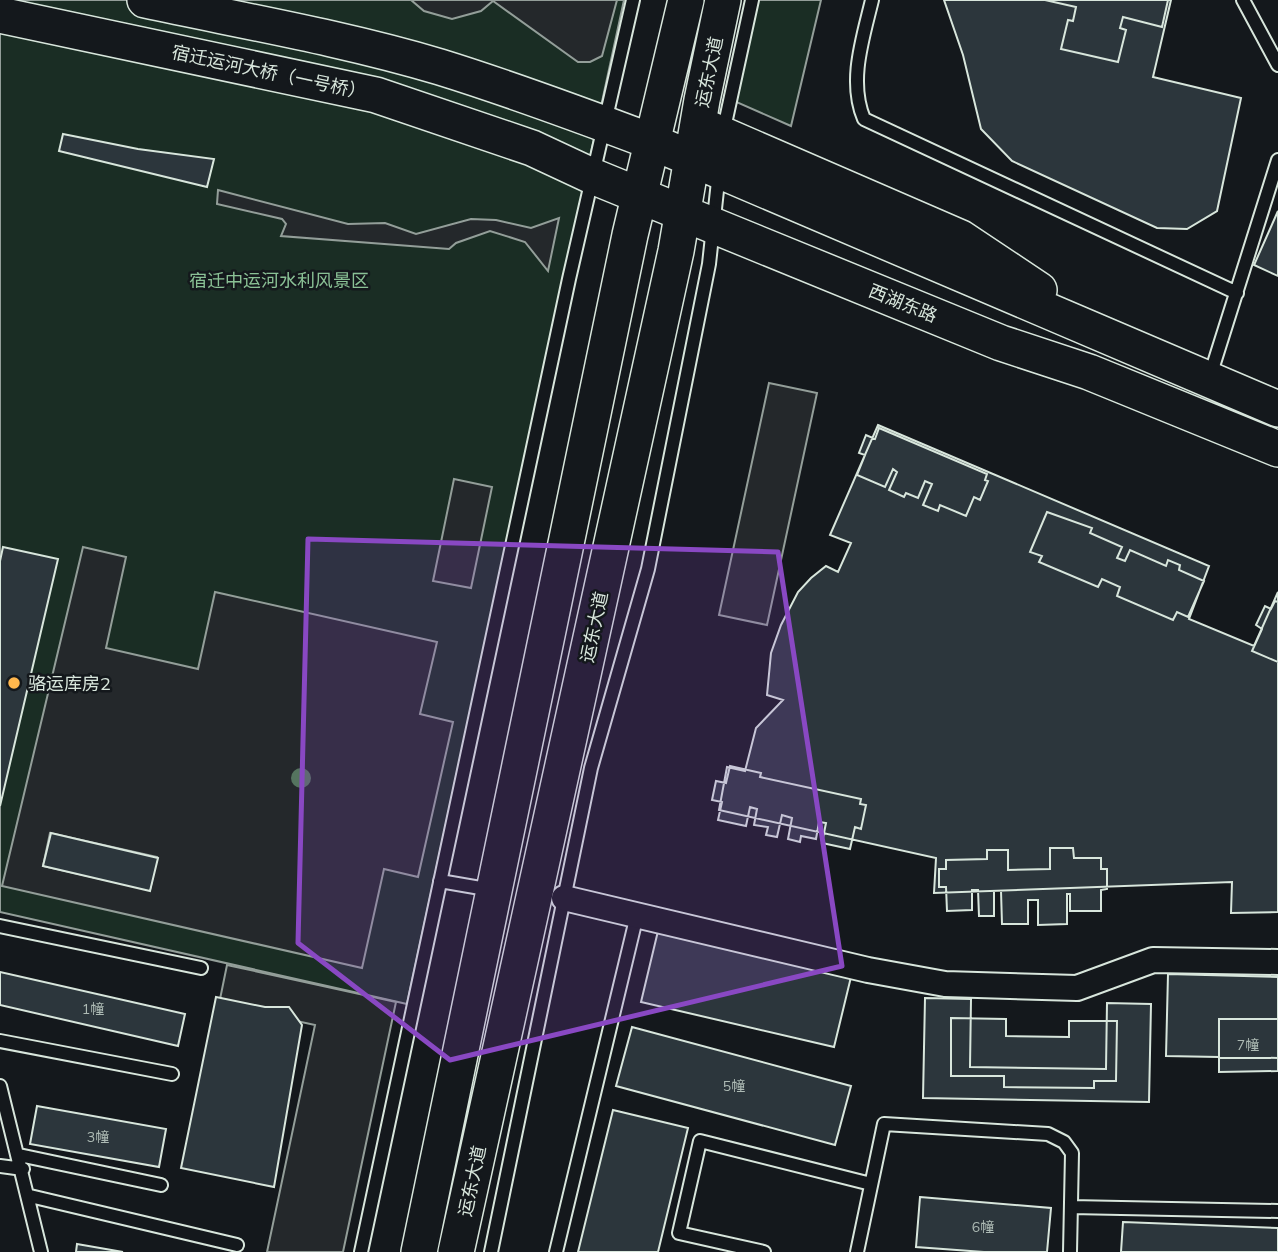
<svg xmlns="http://www.w3.org/2000/svg" width="1278" height="1252" viewBox="0 0 1278 1252" font-family="Mulish,'Noto Sans SC',sans-serif">
	<style>
		.green { fill: #1a2d24; stroke: #939e99; stroke-width: 2 }
		.parking { fill: #24282b; stroke: #939e99; stroke-width: 2; fill-rule: evenodd }
		.building { fill: #2c363c; stroke: #d8e6dc; stroke-width: 2 }
		.lines { fill: none; stroke-linecap: round; stroke-linejoin: round }
		.service-casing { stroke: #d8e6dc; stroke-width: 16 }
		.minor-casing { stroke: #d8e6dc; stroke-width: 28 }
		.secondary-casing { stroke: #d8e6dc; stroke-width: 38 }
		.service { stroke: #14181c; stroke-width: 12 }
		.minor { stroke: #14181c; stroke-width: 24 }
		.secondary { stroke: #14181c; stroke-width: 35 }
		.tree { fill: #55745f }
		.marked { fill: #8948c3; fill-opacity: 0.2; stroke: #8948c3; stroke-width: 5; stroke-linejoin: round }
		.poi-dot { fill: #ffb74d; stroke: #14181c; stroke-width: 2.5 }
		.labels { text-anchor: middle; dominant-baseline: central; stroke-width: 5; stroke-linejoin: round; paint-order: stroke }
		.number-label { font-size: 14px; fill: #adbab4 }
		.street-label { font-size: 18px; fill: #d8e6dc; stroke: #14181c }
		.park-label { font-size: 18px; fill: #8ac095; stroke: #14181c }
		.poi-label { font-size: 18px; fill: #d8e6dc; stroke: #14181c; text-anchor: start }
	</style>
	<rect width="100%" height="100%" fill="#14181c"/>
	<path class="green" d="M 0,0 L 624,0 L 407,1004 L 0,912 Z
		M 754,0 L 821,0 L 791,126 L 734,101 Z"/>
	<path class="parking" d="M 411,0 L 617,0 L 602,56 L 590,62 L 578,62 L 493,1 L 481,11 L 452,19 L 424,11 Z
		M 218,190 L 348,224 L 385,223 L 416,234 L 471,219 L 496,220 L 531,228 L 559,218 L 548,271 L 525,242 L 490,231 L 456,243 L 449,249 L 281,236 L 286,224 L 282,219 L 217,204 Z
		M 769,383 L 817,393 L 767,625 L 719,615 Z
		M 454,479 L 492,487 L 471,588 L 433,581 Z
		M 83,547 L 126,557 L 106,648 L 198,669 L 215,592 L 437,642 L 420,714 L 453,722 L 418,877 L 384,869 L 362,968 L 2,886 ZM 50,833 L 157,857 L 150,890 L 43,866 Z
		M 227,965 L 396,1002 L 343,1252 L 267,1252 L 315,1025 L 219,1004 Z"/>
	<path class="building" d="M 944,0 L 1171,0 L 1153,77 L 1241,98 L 1217,211 L 1187,229 L 1157,228 L 1012,161 L 981,129 L 963,55 Z
		M 1045,0 L 1168,0 L 1162,27 L 1123,17 L 1120,28 L 1126,30 L 1118,62 L 1061,49 L 1068,20 L 1073,21 L 1076,7 Z
		M 63,134 L 138,149 L 214,159 L 207,187 L 59,151 Z
		M 1278,211 L 1278,276 L 1254,265 Z
		M 1278,211 L 1278,276 L 1254,265 Z
		M 878,425 L 1209,566 L 1189,619 L 1254,646 L 1278,592 L 1278,912 L 1231,913 L 1232,882 L 934,893 L 936,858 L 719,810 L 727,767 L 745,771 L 756,728 L 783,700 L 767,695 L 771,653 L 781,625 L 798,592 L 811,578 L 826,566 L 838,572 L 851,543 L 830,535 Z
		M 879,428 L 987,474 L 985,480 L 988,481 L 980,500 L 974,497 L 966,516 L 940,505 L 938,511 L 923,505 L 932,484 L 925,481 L 918,498 L 906,493 L 904,497 L 889,490 L 897,472 L 893,469 L 885,487 L 857,475 L 865,455 L 859,453 L 866,435 L 875,439 Z
		M 1047,512 L 1092,528 L 1090,533 L 1122,547 L 1117,558 L 1125,561 L 1130,550 L 1166,566 L 1168,560 L 1180,565 L 1179,570 L 1204,581 L 1188,617 L 1177,612 L 1173,620 L 1117,596 L 1120,587 L 1102,579 L 1098,587 L 1039,562 L 1042,556 L 1030,552 Z
		M 3,547 L 58,559 L 0,806 L 0,561 Z
		M 1275,601 L 1278,602 L 1278,662 L 1252,651 L 1262,629 L 1256,625 L 1265,606 L 1271,609 Z
		M 730,766 L 761,773 L 760,777 L 861,799 L 860,804 L 866,805 L 861,829 L 855,827 L 850,849 L 822,843 L 826,823 L 819,822 L 816,839 L 801,836 L 800,842 L 788,839 L 792,818 L 782,815 L 777,837 L 766,835 L 768,827 L 754,825 L 757,809 L 750,807 L 746,826 L 718,820 L 722,802 L 712,800 L 716,781 L 726,783 Z
		M 51,833 L 158,858 L 150,891 L 43,866 Z
		M 1050,848 L 1073,848 L 1074,858 L 1101,858 L 1101,869 L 1107,869 L 1107,889 L 1101,890 L 1101,911 L 1070,911 L 1070,894 L 1067,894 L 1067,924 L 1038,925 L 1038,900 L 1028,900 L 1028,924 L 1002,924 L 1001,891 L 994,891 L 994,916 L 979,916 L 978,890 L 972,890 L 972,910 L 947,911 L 946,887 L 939,887 L 939,869 L 946,869 L 946,860 L 987,859 L 987,850 L 1008,850 L 1008,870 L 1050,869 Z
		M 658,931 L 851,977 L 834,1047 L 641,1002 Z
		M 0,972 L 185,1014 L 178,1046 L 0,1005 Z
		M 1168,974 L 1278,977 L 1278,1058 L 1166,1056 Z
		M 216,997 L 265,1007 L 289,1007 L 302,1025 L 274,1187 L 181,1168 Z
		M 925,998 L 971,999 L 970,1067 L 1106,1069 L 1107,1003 L 1151,1004 L 1149,1102 L 923,1098 Z
		M 951,1018 L 1006,1019 L 1006,1036 L 1069,1037 L 1069,1021 L 1117,1021 L 1116,1081 L 1094,1081 L 1094,1088 L 1004,1087 L 1004,1076 L 951,1076 Z
		M 1219,1019 L 1278,1019 L 1278,1071 L 1219,1072 Z
		M 632,1027 L 851,1086 L 835,1145 L 616,1086 Z
		M 37,1106 L 166,1129 L 159,1167 L 30,1144 Z
		M 613,1110 L 688,1128 L 658,1252 L 578,1252 Z
		M 920,1197 L 1051,1208 L 1047,1252 L 984,1252 L 916,1247 Z
		M 1123,1222 L 1278,1228 L 1278,1252 L 1121,1252 Z
		M 77,1244 L 123,1252 L 76,1252 Z"/>
	<g class="lines">
		<defs>
			<path id="service" d="M 872,0 C 863,38 848,81 864,119 L 1237,293
				M 1243,0 L 1278,65
				M 723,133 L 752,0
				M 1210,376 L 1278,160
				M 440,881 L 492,890
				M 0,926 L 201,968
				M 0,1041 L 172,1074
				M 0,1086 L 41,1252
				M 19,1155 L 161,1185
				M 0,1166 L 23,1169
				M 30,1196 L 237,1245
				M 1071,1207 L 1278,1211
				M 361,1252 L 569,279 L 633,0
				M 491,1252 L 591,768 L 648,569 L 709,264 L 719,172
				M 556,1252 L 637,915
				M 764,1252 L 679,1233 L 700,1141 L 871,1184
				M 857,1252 L 884,1124 L 1048,1134 L 1064,1142 L 1072,1153 L 1070,1252"/>
			<path id="minor" d="M 564,898 L 868,970 L 945,984 L 1077,988 L 1153,960 L 1278,962"/>
			<path id="secondary" d="M 145,0 C 243,21 343,38 440,67 C 511,89 581,115 650,141 L 1278,409
				M 0,15 L 376,95 L 532,148 L 592,176 L 1001,343 L 1089,372 L 1278,449
				M 698,124 L 961,238 L 1039,290
				M 419,1252 L 630,235 L 686,0
				M 456,1252 L 676,251 L 702,100 L 723,0"/>
		</defs>
		<use href="#service" class="service-casing"/>
		<use href="#minor" class="minor-casing"/>
		<use href="#secondary" class="secondary-casing"/>
		<use href="#service" class="service"/>
		<use href="#minor" class="minor"/>
		<use href="#secondary" class="secondary"/>
	</g>
	<circle class="tree" cx="301" cy="778" r="10"/>
	<path class="marked" d="M 308,539 L 778,552 L 842,966 L 450,1060 L 298,943 Z"/>
	<circle class="poi-dot" cx="14" cy="683" r="7"/>
	<g class="labels">
		<g class="number-label">
			<text x="93" y="1009">1幢</text>
			<text x="1248" y="1045">7幢</text>
			<text x="734" y="1086">5幢</text>
			<text x="98" y="1137">3幢</text>
			<text x="983" y="1227">6幢</text>
		</g>
		<g class="street-label">
			<text transform="translate(269 72) rotate(12)">宿迁运河大桥（一号桥）</text>
			<text transform="translate(709 72) rotate(-78)">运东大道</text>
			<text transform="translate(903 303) rotate(22)">西湖东路</text>
			<text transform="translate(594 627) rotate(-78)">运东大道</text>
			<text transform="translate(472 1181) rotate(-78)">运东大道</text>
		</g>
		<g class="park-label">
			<text x="279" y="280">宿迁中运河水利风景区</text>
		</g>
		<g class="poi-label">
			<text x="28" y="683">骆运库房2</text>
		</g>
	</g>
</svg>
